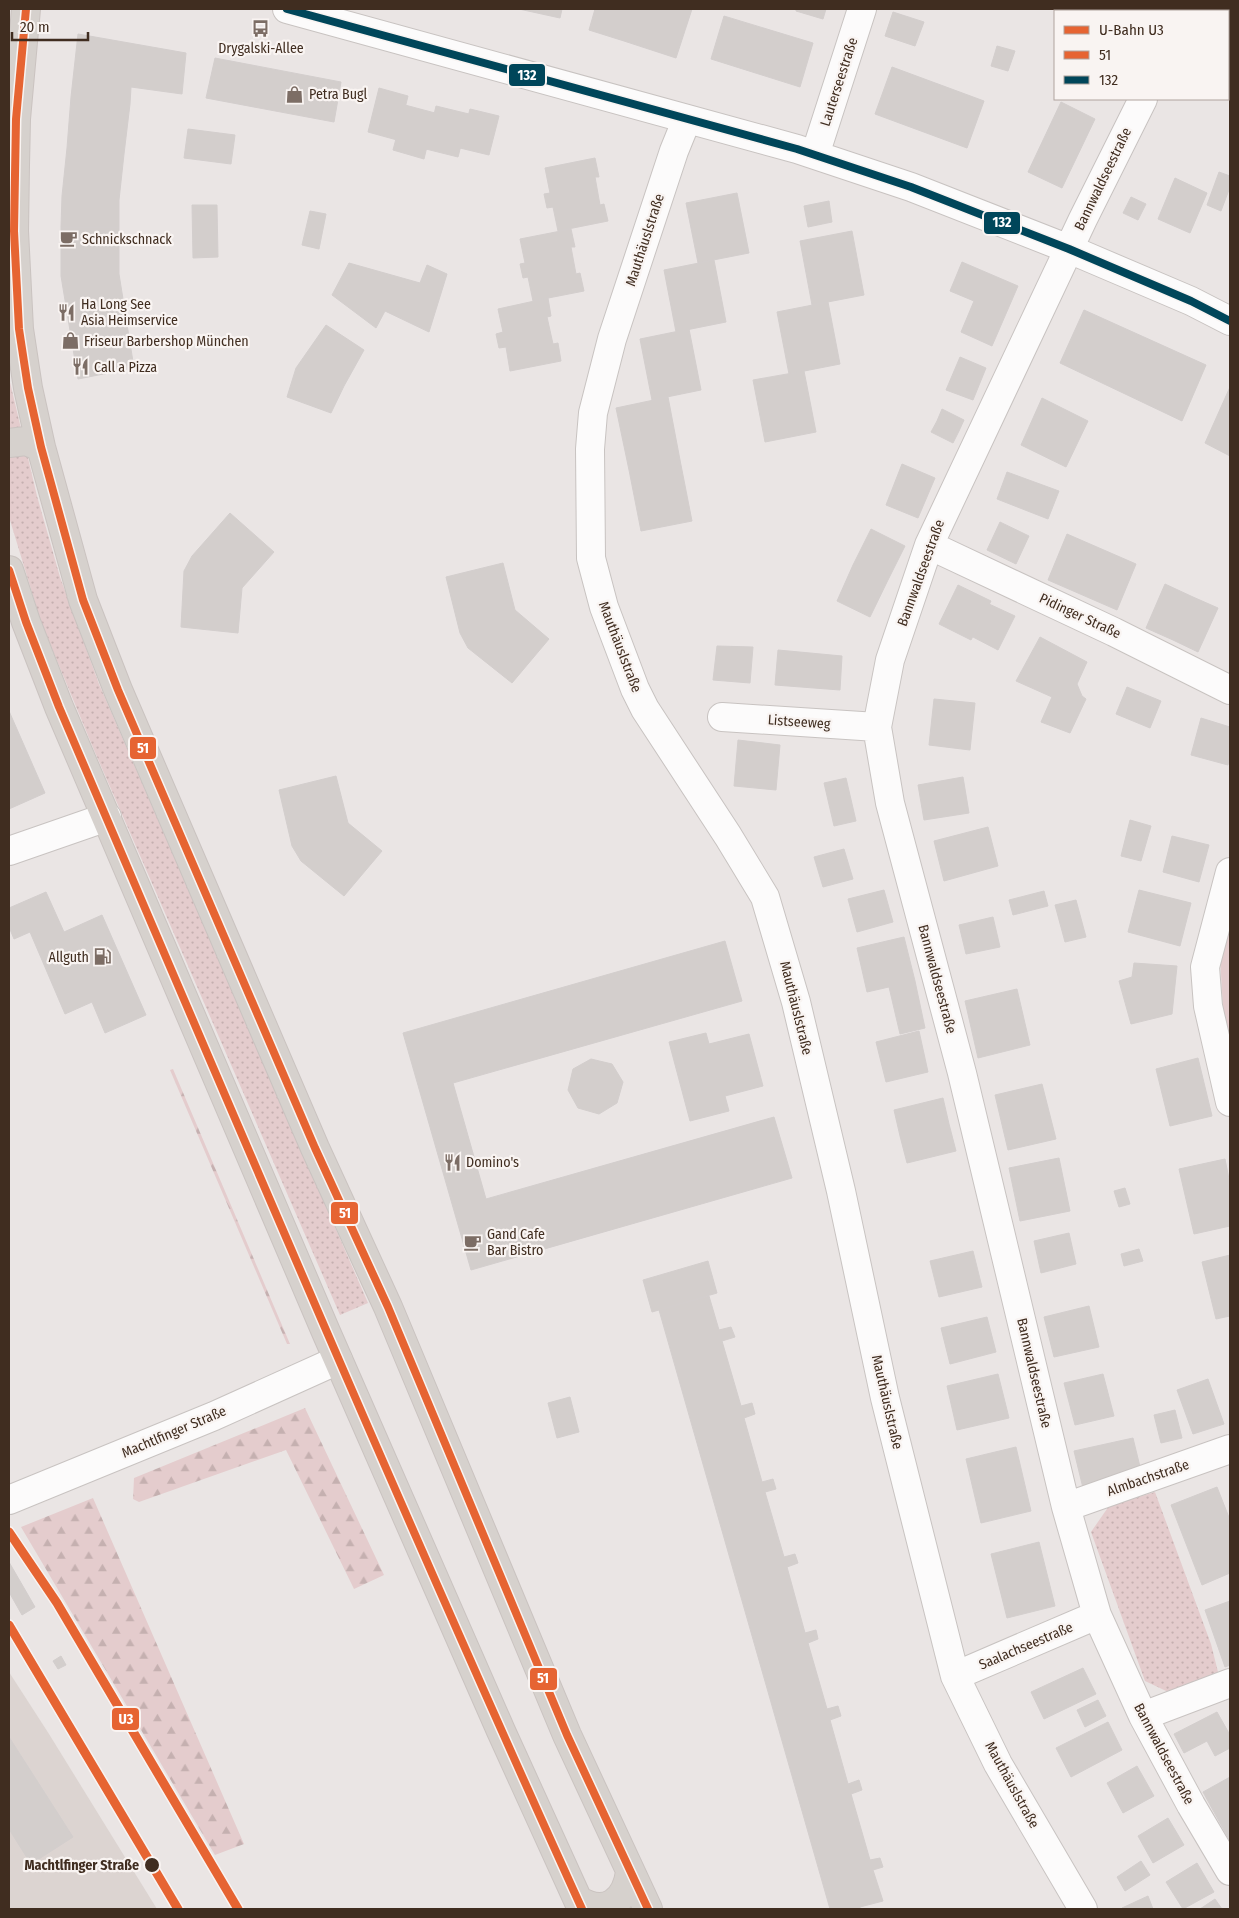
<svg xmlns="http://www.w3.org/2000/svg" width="1239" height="1918" viewBox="0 0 1239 1918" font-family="'Fira Sans Condensed',sans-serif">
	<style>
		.built { fill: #dcd4d1 }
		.grass { fill: url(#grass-dots) }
		.forest { fill: url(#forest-firs) }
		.garden { fill: #e4cccd }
		.building { fill: #d3cecc; stroke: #d3cecd }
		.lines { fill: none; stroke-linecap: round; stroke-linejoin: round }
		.minor-casing { stroke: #c8c3c1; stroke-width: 30 }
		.major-casing { stroke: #cac3c0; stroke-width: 30 }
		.minor { stroke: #fcfbfb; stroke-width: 28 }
		.major { stroke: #d6d1cd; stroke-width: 28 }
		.bus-1-casing { stroke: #f9f4f2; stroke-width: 11 }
		.bus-2-casing { stroke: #f9f4f2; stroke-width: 11 }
		.bus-1 { stroke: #e66432; stroke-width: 8 }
		.bus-2 { stroke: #00465a; stroke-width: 8 }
		.metro-1-casing { stroke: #f9f4f2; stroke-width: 12 }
		.metro-1 { stroke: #e66432; stroke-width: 9 }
		.stop-dot { fill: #402d20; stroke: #f9f4f2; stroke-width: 2 }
		.labels { text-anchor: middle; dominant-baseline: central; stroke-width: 4.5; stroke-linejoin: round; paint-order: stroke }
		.poi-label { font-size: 14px; fill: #402d20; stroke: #f9f4f2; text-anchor: start }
		.street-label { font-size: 14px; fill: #402d20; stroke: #f9f4f2 }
		.stop-label { font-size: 14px; font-weight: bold; fill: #402d20; stroke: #f9f4f2; text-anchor: end }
		.line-badge { stroke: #f9f4f2; stroke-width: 2 }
		.badge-label { font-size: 14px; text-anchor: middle; font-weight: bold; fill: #fff }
	</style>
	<defs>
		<pattern id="grass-dots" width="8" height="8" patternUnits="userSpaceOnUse" patternTransform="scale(1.25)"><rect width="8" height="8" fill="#e4cccd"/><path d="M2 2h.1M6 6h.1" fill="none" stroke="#c5b0b0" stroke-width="1.8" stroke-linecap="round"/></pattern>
		<pattern id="forest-firs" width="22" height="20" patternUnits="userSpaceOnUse" patternTransform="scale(1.25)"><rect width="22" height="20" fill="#e4cccd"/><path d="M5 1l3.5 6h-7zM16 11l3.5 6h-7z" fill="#c5b0b0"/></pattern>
	</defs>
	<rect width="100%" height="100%" fill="#eae5e4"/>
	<path class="built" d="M 9,1672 L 49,1734 L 157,1909 L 9,1909 Z"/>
	<path class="grass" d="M 9,378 L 37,496 L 60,577 L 99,684 L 368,1303 L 340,1315 L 94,750 L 41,622 L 9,517 Z
		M 1155,1492 L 1211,1644 L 1221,1684 L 1181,1698 L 1145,1681 L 1091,1532 L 1109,1506 Z"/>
	<path class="forest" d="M 173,1069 L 290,1344 L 287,1344 L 170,1070 Z
		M 305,1408 L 384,1575 L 354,1589 L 286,1450 L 139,1502 L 133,1499 L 134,1478 Z
		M 93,1498 L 244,1844 L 215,1855 L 21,1527 Z"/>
	<path class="garden" d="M 1230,916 L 1230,1052 L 1223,1008 L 1220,957 Z"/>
	<path class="building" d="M 519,9 L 562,9 L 560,18 Z
		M 595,9 L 634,9 L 624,41 L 589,30 Z
		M 634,9 L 692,9 L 676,58 L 624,41 Z
		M 796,9 L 826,9 L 823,19 L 796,11 Z
		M 1108,9 L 1148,9 L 1146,11 L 1107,11 Z
		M 893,12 L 924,22 L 915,46 L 885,36 Z
		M 724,16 L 813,43 L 800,87 L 711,59 Z
		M 78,34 L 186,53 L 182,94 L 131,87 L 130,104 L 71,97 Z
		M 997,46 L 1015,51 L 1008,71 L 991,66 Z
		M 215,58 L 341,82 L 334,122 L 206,98 Z
		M 892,67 L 984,101 L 967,148 L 875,114 Z
		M 379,88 L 408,96 L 397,140 L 368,132 Z
		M 71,97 L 130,104 L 124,154 L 67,148 Z
		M 1061,102 L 1095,119 L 1062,188 L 1028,172 Z
		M 405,105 L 435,113 L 424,159 L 393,150 Z
		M 436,106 L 469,114 L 458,157 L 426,149 Z
		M 470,109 L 499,116 L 489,155 L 460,148 Z
		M 188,129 L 235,135 L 231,164 L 184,158 Z
		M 67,148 L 124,154 L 119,200 L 62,196 Z
		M 595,158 L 599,177 L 595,177 L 600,205 L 604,204 L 608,221 L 558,231 L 553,207 L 547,208 L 544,194 L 550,193 L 545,168 Z
		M 1219,172 L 1230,176 L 1230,187 L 1221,211 L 1207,205 Z
		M 1175,178 L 1207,193 L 1190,233 L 1158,219 Z
		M 737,193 L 749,253 L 698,263 L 686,203 Z
		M 62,196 L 119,200 L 119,227 L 61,227 Z
		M 1131,197 L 1146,204 L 1138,220 L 1123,213 Z
		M 829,201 L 832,222 L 808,227 L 804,206 Z
		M 192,205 L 217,205 L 218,257 L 193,258 Z
		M 310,211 L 326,214 L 319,249 L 302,245 Z
		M 61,227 L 119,227 L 119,274 L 61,276 Z
		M 571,229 L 575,247 L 571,247 L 576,274 L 580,273 L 584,291 L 533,301 L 528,277 L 523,278 L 520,264 L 525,263 L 520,239 Z
		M 852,231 L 864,295 L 812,305 L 800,241 Z
		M 714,260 L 726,322 L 676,332 L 664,270 Z
		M 962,262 L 1018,286 L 992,346 L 961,332 L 974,301 L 950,291 Z
		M 349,263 L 420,283 L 427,265 L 447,274 L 429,332 L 385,311 L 376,328 L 332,295 Z
		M 119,274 L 134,368 L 78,379 L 61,276 Z
		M 548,298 L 551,316 L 547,317 L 553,344 L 558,343 L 561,361 L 510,371 L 506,347 L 499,348 L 496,334 L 503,332 L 498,309 Z
		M 828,302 L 840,364 L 789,374 L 777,312 Z
		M 1084,310 L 1206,365 L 1182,421 L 1060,363 Z
		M 326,325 L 364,350 L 344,386 L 331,413 L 287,397 L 296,368 Z
		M 689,329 L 701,390 L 652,400 L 640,339 Z
		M 960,357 L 986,368 L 973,400 L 946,390 Z
		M 804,371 L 816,432 L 765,442 L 753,380 Z
		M 1230,387 L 1230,456 L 1205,443 Z
		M 668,397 L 680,460 L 629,470 L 616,408 Z
		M 1042,398 L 1088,421 L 1066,467 L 1021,445 Z
		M 942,409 L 964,420 L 959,431 L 937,421 Z
		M 937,421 L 959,431 L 953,443 L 931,432 Z
		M 680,460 L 692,521 L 641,531 L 629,470 Z
		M 902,464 L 935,478 L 918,518 L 886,505 Z
		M 1007,472 L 1059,491 L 1048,519 L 997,499 Z
		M 230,513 L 274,552 L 242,588 L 238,633 L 181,627 L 184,571 L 192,556 Z
		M 1000,522 L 1029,536 L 1016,564 L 987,550 Z
		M 871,529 L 905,546 L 887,582 L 853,565 Z
		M 1067,534 L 1136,564 L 1117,610 L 1048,580 Z
		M 503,563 L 515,610 L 549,639 L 512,683 L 468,648 L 460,633 L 446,577 Z
		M 853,565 L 887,582 L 870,617 L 837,601 Z
		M 1165,584 L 1193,597 L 1173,640 L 1146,628 Z
		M 958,585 L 991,601 L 971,640 L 939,624 Z
		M 1193,597 L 1218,608 L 1198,652 L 1173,640 Z
		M 989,604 L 1015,616 L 998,650 L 973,637 Z
		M 1040,637 L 1087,662 L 1077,684 L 1082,696 L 1086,699 L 1070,733 L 1041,722 L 1052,697 L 1016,681 Z
		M 717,646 L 753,647 L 750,683 L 713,680 Z
		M 778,650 L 842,656 L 840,690 L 775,685 Z
		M 1127,687 L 1161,701 L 1150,728 L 1116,714 Z
		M 934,699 L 975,703 L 970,750 L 929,745 Z
		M 9,711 L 45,793 L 9,809 Z
		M 1201,718 L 1230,727 L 1230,756 L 1228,765 L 1191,755 Z
		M 738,740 L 780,745 L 776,790 L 734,786 Z
		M 336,776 L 348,823 L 382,851 L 344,896 L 301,861 L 292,846 L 279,790 Z
		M 963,777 L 969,813 L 924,820 L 918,785 Z
		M 846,778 L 856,821 L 834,826 L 824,783 Z
		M 1130,820 L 1151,826 L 1141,861 L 1121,856 Z
		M 988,827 L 998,866 L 944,881 L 934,841 Z
		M 1172,836 L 1209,845 L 1199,882 L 1163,872 Z
		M 844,849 L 853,879 L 823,887 L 814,857 Z
		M 884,890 L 893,922 L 857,932 L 848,899 Z
		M 1139,890 L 1191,903 L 1180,946 L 1128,932 Z
		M 1044,891 L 1048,906 L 1013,915 L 1009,900 Z
		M 46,892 L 64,932 L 102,915 L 146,1015 L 105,1033 L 92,1002 L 65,1014 L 30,932 L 14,939 L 9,927 L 9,908 Z
		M 1076,900 L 1086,937 L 1065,942 L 1055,905 Z
		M 993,917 L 1000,947 L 966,954 L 959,925 Z
		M 904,937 L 915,981 L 867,992 L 857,948 Z
		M 725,941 L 742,1001 L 453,1083 L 486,1199 L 774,1117 L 792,1178 L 471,1270 L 403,1033 Z
		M 1134,963 L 1177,966 L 1172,1014 L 1131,1024 L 1119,981 L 1132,977 Z
		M 915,981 L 925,1028 L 900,1034 L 889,987 Z
		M 1017,989 L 1030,1045 L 978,1058 L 965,1001 Z
		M 919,1031 L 928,1072 L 886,1082 L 876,1042 Z
		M 706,1033 L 709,1044 L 749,1034 L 763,1086 L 725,1096 L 729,1111 L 690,1121 L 669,1042 Z
		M 1198,1058 L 1212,1116 L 1170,1126 L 1156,1069 Z
		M 591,1059 L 612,1064 L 623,1082 L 617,1103 L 599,1114 L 578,1108 L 568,1090 L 573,1069 Z
		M 1042,1084 L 1056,1139 L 1008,1150 L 995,1095 Z
		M 943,1098 L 949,1124 L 900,1136 L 894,1110 Z
		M 949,1124 L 956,1151 L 907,1163 L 900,1136 Z
		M 1059,1158 L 1070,1211 L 1020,1221 L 1009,1168 Z
		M 1225,1159 L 1230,1184 L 1230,1226 L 1194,1234 L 1179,1169 Z
		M 1125,1188 L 1130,1204 L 1119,1207 L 1114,1191 Z
		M 1069,1233 L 1076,1264 L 1041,1273 L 1034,1241 Z
		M 1139,1249 L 1143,1261 L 1124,1266 L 1121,1254 Z
		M 973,1251 L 982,1287 L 939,1297 L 930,1261 Z
		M 1230,1255 L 1230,1316 L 1216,1319 L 1202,1262 Z
		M 708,1261 L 717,1293 L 652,1312 L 643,1280 Z
		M 709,1296 L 719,1330 L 731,1327 L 735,1337 L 722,1341 L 741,1406 L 752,1403 L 755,1414 L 744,1418 L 762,1482 L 773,1479 L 776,1489 L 765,1492 L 784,1557 L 795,1554 L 798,1563 L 787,1567 L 805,1633 L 816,1630 L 818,1639 L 808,1643 L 827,1709 L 838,1706 L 841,1716 L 830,1720 L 848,1784 L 859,1780 L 862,1790 L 851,1794 L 870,1860 L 880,1858 L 883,1867 L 873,1870 L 883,1901 L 860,1907 L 860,1909 L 830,1909 L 659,1310 Z
		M 1089,1306 L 1099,1347 L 1054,1357 L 1044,1317 Z
		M 987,1317 L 996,1352 L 950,1364 L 941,1328 Z
		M 998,1374 L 1009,1418 L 957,1430 L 947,1386 Z
		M 1103,1374 L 1114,1416 L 1075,1425 L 1064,1383 Z
		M 1208,1379 L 1224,1424 L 1193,1434 L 1177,1390 Z
		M 570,1397 L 579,1432 L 557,1438 L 548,1403 Z
		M 1175,1410 L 1182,1438 L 1161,1443 L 1154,1415 Z
		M 1133,1438 L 1142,1475 L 1083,1488 L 1074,1451 Z
		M 1016,1447 L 1031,1511 L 981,1523 L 966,1459 Z
		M 1217,1487 L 1230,1520 L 1230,1573 L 1202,1585 L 1171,1505 Z
		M 1039,1542 L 1055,1606 L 1007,1618 L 991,1554 Z
		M 9,1562 L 35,1607 L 22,1615 L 9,1592 Z
		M 1230,1601 L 1230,1665 L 1225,1667 L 1205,1610 Z
		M 61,1656 L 66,1665 L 58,1669 L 53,1661 Z
		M 1083,1668 L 1096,1694 L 1044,1719 L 1031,1692 Z
		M 1098,1700 L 1106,1716 L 1085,1727 L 1077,1710 Z
		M 1217,1712 L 1230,1735 L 1230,1748 L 1215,1756 L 1207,1741 L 1184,1753 L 1174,1734 Z
		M 1108,1722 L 1122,1750 L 1071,1777 L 1056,1748 Z
		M 9,1737 L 73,1837 L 31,1864 L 9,1829 Z
		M 1137,1766 L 1154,1796 L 1123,1813 L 1107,1783 Z
		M 1230,1777 L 1230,1818 L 1220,1823 L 1203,1792 Z
		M 1168,1818 L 1184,1845 L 1153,1863 L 1138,1836 Z
		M 1230,1818 L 1230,1841 L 1220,1823 Z
		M 1141,1861 L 1150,1875 L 1125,1891 L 1117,1877 Z
		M 1197,1863 L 1214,1892 L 1183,1909 L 1166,1882 Z
		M 1148,1896 L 1153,1909 L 1123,1909 L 1122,1908 Z
		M 1215,1899 L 1222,1909 L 1200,1909 Z"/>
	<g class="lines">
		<defs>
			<path id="minor" d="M 287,9 L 797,149 L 911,187 L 1069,249 L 1191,301 L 1230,321
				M 1187,11 L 1188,9
				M 1143,99 L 1083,219 L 929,545 L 890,660 L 877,727 L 890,803 L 962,1073 L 1066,1507 L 1097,1615 L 1143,1716 L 1191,1805 L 1230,1871
				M 687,119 L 674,151 L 612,339 L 593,413 L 590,449 L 591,558 L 604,607 L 635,689 L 645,709 L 728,836 L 765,897 L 796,1002 L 841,1191 L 885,1398 L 955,1676 L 998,1764 L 1083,1909
				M 815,155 L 862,9
				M 929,545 L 1114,632 L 1230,690
				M 722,717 L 877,727
				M 9,851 L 107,817
				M 1230,872 L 1205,967 L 1208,1006 L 1230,1102
				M 9,1500 L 214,1416 L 338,1360
				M 1066,1507 L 1230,1449
				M 955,1676 L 1097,1615
				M 1143,1716 L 1230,1683"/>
			<path id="major" d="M 26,9 L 16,119 L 15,165 L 14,231 L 19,329 L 28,388 L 41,447 L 83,600 L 118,690 L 315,1148 L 388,1307 L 567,1735 L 648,1909
				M 9,443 L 26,441 L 41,447
				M 9,570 L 26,622 L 59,707 L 326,1332 L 501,1731 L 582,1909
				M 578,1900 C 606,1917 626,1901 630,1872"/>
		</defs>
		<use href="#minor" class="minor-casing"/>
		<use href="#major" class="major-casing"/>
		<use href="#minor" class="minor"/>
		<use href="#major" class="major"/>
		<defs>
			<path id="bus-1" d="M 26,9 L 16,119 L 14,231 L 19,329 L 28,388 L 41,447 L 83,600 L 118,690 L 315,1148 L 388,1307 L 567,1735 L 648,1909
				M 9,570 L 26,622 L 59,707 C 231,1109 401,1511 582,1909"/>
			<path id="bus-2" d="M 287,9 L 797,149 L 911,187 L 1069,249 L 1191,301 L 1230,321"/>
		</defs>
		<use href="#bus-1" class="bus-1-casing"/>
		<use href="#bus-2" class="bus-2-casing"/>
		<use href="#bus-1" class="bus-1"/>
		<use href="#bus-2" class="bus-2"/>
		<defs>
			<path id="metro-1" d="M 9,1532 L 57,1603 L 238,1909
				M 9,1625 L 178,1909"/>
		</defs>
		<use href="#metro-1" class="metro-1-casing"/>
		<use href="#metro-1" class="metro-1"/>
	</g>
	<defs>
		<symbol id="bus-bare" viewBox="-9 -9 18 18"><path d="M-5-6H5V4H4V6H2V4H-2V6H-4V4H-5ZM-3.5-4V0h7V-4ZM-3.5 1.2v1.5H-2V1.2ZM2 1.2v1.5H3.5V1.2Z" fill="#7c6d65" stroke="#f9f4f2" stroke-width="2.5" paint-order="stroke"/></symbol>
		<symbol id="shop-bare" viewBox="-9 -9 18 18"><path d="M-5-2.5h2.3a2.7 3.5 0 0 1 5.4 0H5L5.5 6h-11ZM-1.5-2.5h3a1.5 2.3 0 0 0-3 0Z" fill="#7c6d65" stroke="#f9f4f2" stroke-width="2.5" paint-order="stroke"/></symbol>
		<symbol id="cafe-bare" viewBox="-9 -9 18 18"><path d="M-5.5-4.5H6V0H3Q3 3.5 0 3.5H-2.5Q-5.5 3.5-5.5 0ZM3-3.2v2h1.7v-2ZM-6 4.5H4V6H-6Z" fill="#7c6d65" stroke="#f9f4f2" stroke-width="2.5" paint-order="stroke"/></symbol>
		<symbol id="restaurant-bare" viewBox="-9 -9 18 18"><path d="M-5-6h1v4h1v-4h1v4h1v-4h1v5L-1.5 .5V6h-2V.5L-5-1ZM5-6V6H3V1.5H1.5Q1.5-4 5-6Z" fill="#7c6d65" stroke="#f9f4f2" stroke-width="2.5" paint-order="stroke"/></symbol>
		<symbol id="fuel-bare" viewBox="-9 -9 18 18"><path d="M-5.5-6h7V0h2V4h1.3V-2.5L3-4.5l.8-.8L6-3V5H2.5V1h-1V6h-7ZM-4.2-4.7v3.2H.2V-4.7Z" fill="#7c6d65" stroke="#f9f4f2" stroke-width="2.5" paint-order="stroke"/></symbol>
	</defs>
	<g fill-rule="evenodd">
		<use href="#bus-bare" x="248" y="16" width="25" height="25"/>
		<use href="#shop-bare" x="282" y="82" width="25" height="25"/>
		<use href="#cafe-bare" x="56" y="226" width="25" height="25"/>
		<use href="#restaurant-bare" x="54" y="300" width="25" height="25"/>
		<use href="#shop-bare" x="58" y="328" width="25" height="25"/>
		<use href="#restaurant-bare" x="68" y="354" width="25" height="25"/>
		<use href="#fuel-bare" x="90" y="944" width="25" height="25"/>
		<use href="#restaurant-bare" x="440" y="1150" width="25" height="25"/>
		<use href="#cafe-bare" x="460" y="1230" width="25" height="25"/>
	</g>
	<circle class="stop-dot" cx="152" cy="1865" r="8"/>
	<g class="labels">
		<g class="poi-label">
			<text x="261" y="48" text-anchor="middle">Drygalski-Allee</text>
			<text x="309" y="94">Petra Bugl</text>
			<text x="82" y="239">Schnickschnack</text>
			<text x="81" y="304">Ha Long See<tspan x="81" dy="16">Asia Heimservice</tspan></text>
			<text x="84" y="341">Friseur Barbershop München</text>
			<text x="94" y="367">Call a Pizza</text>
			<text x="89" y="957" text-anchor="end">Allguth</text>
			<text x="466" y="1162">Domino's</text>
			<text x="487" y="1234">Gand Cafe<tspan x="487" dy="16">Bar Bistro</tspan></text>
		</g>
		<g class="street-label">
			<text transform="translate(839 82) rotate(-72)">Lauterseestraße</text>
			<text transform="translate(1103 179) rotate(-64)">Bannwaldseestraße</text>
			<text transform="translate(645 240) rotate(-72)">Mauthäuslstraße</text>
			<text transform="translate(921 573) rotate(-70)">Bannwaldseestraße</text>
			<text transform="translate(1080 616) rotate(25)">Pidinger Straße</text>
			<text transform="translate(620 647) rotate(69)">Mauthäuslstraße</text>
			<text transform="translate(799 722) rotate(4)">Listseeweg</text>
			<text transform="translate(937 979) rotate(75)">Bannwaldseestraße</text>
			<text transform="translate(796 1008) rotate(76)">Mauthäuslstraße</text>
			<text transform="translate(1034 1373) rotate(77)">Bannwaldseestraße</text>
			<text transform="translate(887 1402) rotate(77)">Mauthäuslstraße</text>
			<text transform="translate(174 1432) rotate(-23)">Machtlfinger Straße</text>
			<text transform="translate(1148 1478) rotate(-19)">Almbachstraße</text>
			<text transform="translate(1026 1646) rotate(-23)">Saalachseestraße</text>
			<text transform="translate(1164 1754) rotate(62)">Bannwaldseestraße</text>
			<text transform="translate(1012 1785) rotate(61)">Mauthäuslstraße</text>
		</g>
		<g class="stop-label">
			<text x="139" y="1865">Machtlfinger Straße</text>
		</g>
	</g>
	<g class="line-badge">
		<rect x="508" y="63" width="38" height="24" rx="5" fill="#00465a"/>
		<rect x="983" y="211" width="38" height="24" rx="5" fill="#00465a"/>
		<rect x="129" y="736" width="28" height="24" rx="5" fill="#e66432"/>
		<rect x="330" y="1201" width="29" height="24" rx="5" fill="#e66432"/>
		<rect x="529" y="1667" width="29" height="24" rx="5" fill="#e66432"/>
		<rect x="111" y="1707" width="29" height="24" rx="5" fill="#e66432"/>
	</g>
	<g class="badge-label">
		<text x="527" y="80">132</text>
		<text x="1002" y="227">132</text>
		<text x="143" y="753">51</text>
		<text x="345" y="1218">51</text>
		<text x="543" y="1683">51</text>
		<text x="126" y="1724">U3</text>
	</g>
	<rect width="1239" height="1918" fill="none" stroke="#402d20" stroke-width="20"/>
	<rect x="1054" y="10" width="175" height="90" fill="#f9f4f2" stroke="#afa49e"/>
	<rect x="1064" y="26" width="25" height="8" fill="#e66432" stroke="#afa49e"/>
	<text x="1099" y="35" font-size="15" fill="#402d20">U-Bahn U3</text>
	<rect x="1064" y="51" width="25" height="8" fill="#e66432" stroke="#afa49e"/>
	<text x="1099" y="60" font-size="15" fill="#402d20">51</text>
	<rect x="1064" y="76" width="25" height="8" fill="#00465a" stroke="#afa49e"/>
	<text x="1099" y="85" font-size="15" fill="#402d20">132</text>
	<path d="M12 32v8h76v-8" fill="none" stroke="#402d20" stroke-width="2.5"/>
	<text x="20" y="32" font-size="15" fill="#402d20" stroke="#f9f4f2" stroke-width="4" paint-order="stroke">20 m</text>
</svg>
